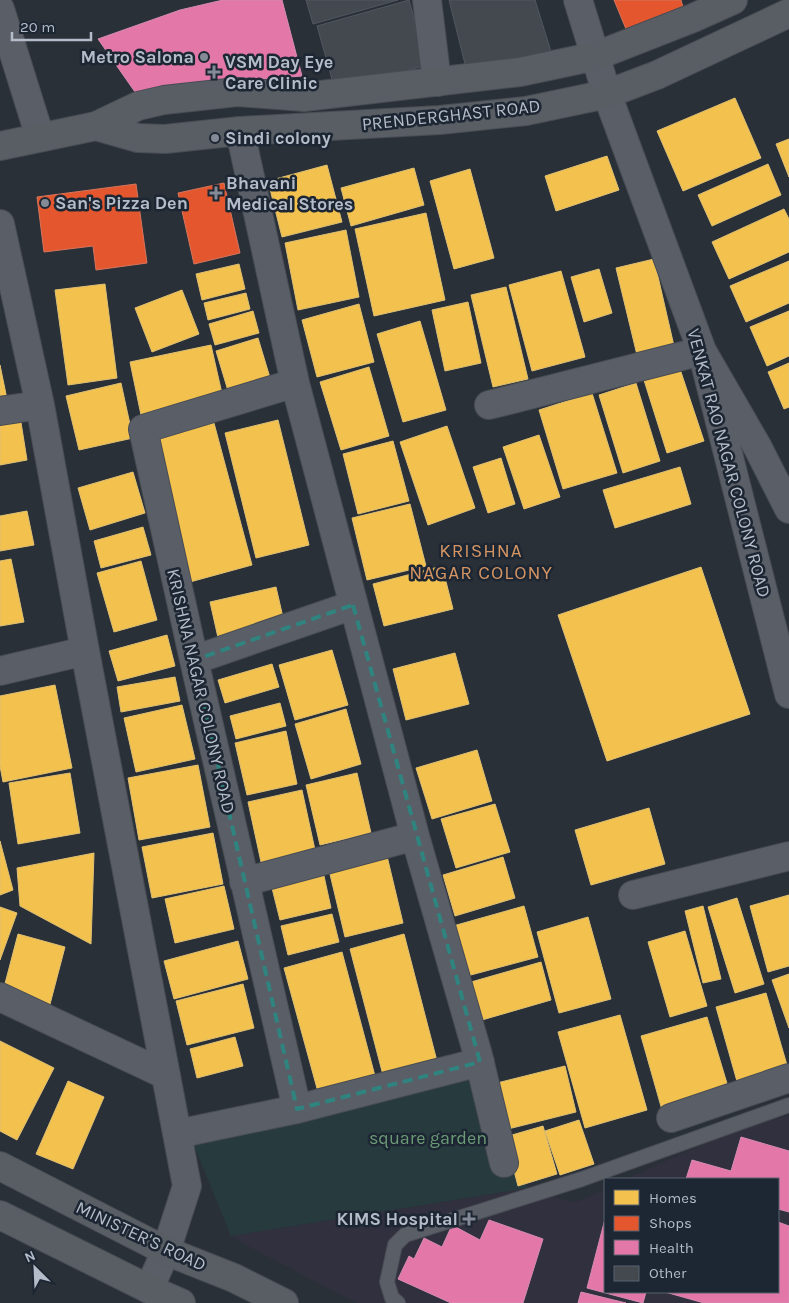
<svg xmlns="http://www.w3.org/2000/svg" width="789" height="1303" viewBox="0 0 789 1303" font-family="Karla,sans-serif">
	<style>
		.medical { fill: #31303e }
		.green { fill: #273a3e }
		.homes { fill: #f2c14e; stroke: #dfc073 }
		.shops { fill: #e4572e; stroke: #d6755c }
		.health { fill: #e377a8; stroke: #d58cb2 }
		.building { fill: #444950; stroke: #52575f }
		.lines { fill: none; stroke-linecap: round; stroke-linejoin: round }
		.lane-casing { stroke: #484c53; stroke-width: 16 }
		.street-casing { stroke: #484c53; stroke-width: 30 }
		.secondary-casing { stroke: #484c53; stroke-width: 30 }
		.lane { stroke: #5a5e66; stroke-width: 14 }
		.street { stroke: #5a5e66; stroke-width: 28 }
		.secondary { stroke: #595d64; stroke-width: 28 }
		.marked { fill: none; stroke: #308480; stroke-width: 4; stroke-dasharray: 10 6; stroke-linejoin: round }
		.poi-dot { fill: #848b96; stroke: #1d2633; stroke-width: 2 }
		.labels { text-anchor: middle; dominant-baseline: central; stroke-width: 5; stroke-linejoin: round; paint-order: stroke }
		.poi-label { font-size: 18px; font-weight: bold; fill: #b4bcc9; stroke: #1d2633; text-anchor: start }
		.street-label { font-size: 18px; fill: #b4bcc9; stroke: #1d2633 }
		.park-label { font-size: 18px; fill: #6b9a76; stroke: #1d2633 }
		.neighbourhood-label { font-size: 19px; letter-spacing: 1px; fill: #d59563; stroke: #1d2633 }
	</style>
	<rect width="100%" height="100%" fill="#2a3038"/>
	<path class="medical" d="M 789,1116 L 789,1303 L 357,1303 L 257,1251 L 231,1236 L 528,1188 L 574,1203 L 605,1189 L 605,1292 L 778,1292 L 778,1179 L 626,1179 L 754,1122 Z"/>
	<path class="green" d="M 470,1060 L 475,1080 L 528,1188 L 231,1236 L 188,1131 Z"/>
	<path class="homes" d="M 735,98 L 761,158 L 683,191 L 657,131 Z
		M 789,139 L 789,177 L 776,144 Z
		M 607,156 L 619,190 L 556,211 L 545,176 Z
		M 768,164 L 781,195 L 712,226 L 698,195 Z
		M 327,165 L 342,222 L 282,237 L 268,181 Z
		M 414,168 L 424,205 L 351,226 L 341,188 Z
		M 470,169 L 494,258 L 454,269 L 430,181 Z
		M 784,209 L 789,219 L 789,252 L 729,279 L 712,242 Z
		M 426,213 L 445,300 L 374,316 L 355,229 Z
		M 346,230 L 359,297 L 298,310 L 285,243 Z
		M 654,259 L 674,346 L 637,355 L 616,268 Z
		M 789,261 L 789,303 L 746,322 L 730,286 Z
		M 239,264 L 245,289 L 202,300 L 196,274 Z
		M 599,269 L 612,313 L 584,322 L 571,277 Z
		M 561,271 L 585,357 L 532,371 L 509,285 Z
		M 105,284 L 117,378 L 68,385 L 55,290 Z
		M 506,287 L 528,379 L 493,387 L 471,295 Z
		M 182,290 L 199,334 L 152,352 L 135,308 Z
		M 246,293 L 250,309 L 208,320 L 204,303 Z
		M 468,302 L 481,363 L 445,371 L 432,310 Z
		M 359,304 L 374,362 L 317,377 L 302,320 Z
		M 253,311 L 259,333 L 215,345 L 209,324 Z
		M 789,311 L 789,356 L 767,366 L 750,327 Z
		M 420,321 L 446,410 L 403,422 L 377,334 Z
		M 258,338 L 271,381 L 229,394 L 216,351 Z
		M 211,345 L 223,398 L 141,415 L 130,362 Z
		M 789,363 L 789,407 L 784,409 L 768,372 Z
		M 0,365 L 8,404 L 0,406 Z
		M 679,366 L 704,441 L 667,453 L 643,377 Z
		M 369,367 L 389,436 L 341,450 L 320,382 Z
		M 121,383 L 133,438 L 79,450 L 66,396 Z
		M 636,383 L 660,461 L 623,473 L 599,395 Z
		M 592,393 L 617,473 L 563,489 L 539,410 Z
		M 19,410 L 27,460 L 0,465 L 0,414 Z
		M 278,420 L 309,545 L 256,558 L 225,433 Z
		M 214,423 L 252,565 L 190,582 L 152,440 Z
		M 447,426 L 475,508 L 428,525 L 400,442 Z
		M 539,435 L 560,497 L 524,509 L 503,447 Z
		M 393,441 L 409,501 L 358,514 L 343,454 Z
		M 501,458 L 515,504 L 488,513 L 473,467 Z
		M 680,467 L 691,504 L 615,528 L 603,490 Z
		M 133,472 L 145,513 L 90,530 L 78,488 Z
		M 410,504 L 426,566 L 367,580 L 352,518 Z
		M 27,511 L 34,545 L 0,551 L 0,516 Z
		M 143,527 L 151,555 L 101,568 L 94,541 Z
		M 11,559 L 24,622 L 0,626 L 0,561 Z
		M 141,561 L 157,620 L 114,632 L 97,573 Z
		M 442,566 L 453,609 L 384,626 L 373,584 Z
		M 701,567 L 750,714 L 607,761 L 558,615 Z
		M 276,587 L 285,626 L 219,642 L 210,602 Z
		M 167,635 L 175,666 L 118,681 L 109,651 Z
		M 332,650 L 348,705 L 295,720 L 279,665 Z
		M 455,653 L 469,704 L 406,720 L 393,669 Z
		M 272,664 L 279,687 L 225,703 L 218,680 Z
		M 175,677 L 180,701 L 121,712 L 117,687 Z
		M 55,685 L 72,768 L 3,782 L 0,766 L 0,696 Z
		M 280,703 L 286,726 L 236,739 L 230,716 Z
		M 182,705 L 195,759 L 136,772 L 124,718 Z
		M 346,709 L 361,764 L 311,779 L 295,724 Z
		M 286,731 L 297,784 L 247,795 L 235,743 Z
		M 477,750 L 492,801 L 432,819 L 416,768 Z
		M 198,765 L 210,827 L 139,840 L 128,778 Z
		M 70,773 L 80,833 L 18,844 L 9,783 Z
		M 357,773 L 371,833 L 320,845 L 306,785 Z
		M 302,790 L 315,850 L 261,862 L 248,802 Z
		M 495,804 L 510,852 L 456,868 L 441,819 Z
		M 649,808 L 665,864 L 591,885 L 575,830 Z
		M 213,833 L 223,884 L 152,898 L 142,847 Z
		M 0,841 L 13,890 L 0,895 Z
		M 94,853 L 91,944 L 20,906 L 17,868 Z
		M 387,856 L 403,923 L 345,937 L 329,870 Z
		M 503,857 L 515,898 L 455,916 L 443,875 Z
		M 324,876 L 331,908 L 280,920 L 272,888 Z
		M 224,886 L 234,929 L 175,943 L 165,899 Z
		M 789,895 L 789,966 L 768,972 L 750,906 Z
		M 737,898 L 764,984 L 735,993 L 708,907 Z
		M 524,906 L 538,957 L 467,976 L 453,926 Z
		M 703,906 L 721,979 L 703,983 L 685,911 Z
		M 0,907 L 17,913 L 0,960 Z
		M 332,914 L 339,942 L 288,955 L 281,926 Z
		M 588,917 L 611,999 L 559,1013 L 537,932 Z
		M 685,931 L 707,1006 L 670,1017 L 648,942 Z
		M 18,934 L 65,947 L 49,1008 L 2,995 Z
		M 404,934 L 438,1065 L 384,1079 L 350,949 Z
		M 238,941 L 248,979 L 174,999 L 164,961 Z
		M 342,952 L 375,1076 L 318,1092 L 284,968 Z
		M 541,962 L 551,1000 L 482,1020 L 471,982 Z
		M 789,974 L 789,1028 L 772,980 Z
		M 243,984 L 254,1028 L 187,1045 L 176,1001 Z
		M 766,993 L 789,1072 L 740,1092 L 716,1007 Z
		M 620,1015 L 647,1110 L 585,1128 L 558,1032 Z
		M 707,1017 L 729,1090 L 662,1110 L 641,1036 Z
		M 235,1037 L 243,1066 L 197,1078 L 190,1049 Z
		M 0,1041 L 54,1068 L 17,1140 L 0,1131 Z
		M 565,1066 L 576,1112 L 504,1130 L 493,1084 Z
		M 68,1081 L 104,1097 L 73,1169 L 36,1154 Z
		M 579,1120 L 594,1164 L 560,1175 L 545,1131 Z
		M 543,1126 L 557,1174 L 518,1186 L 505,1137 Z"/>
	<path class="shops" d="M 614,0 L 681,0 L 683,7 L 626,29 Z
		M 224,183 L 240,253 L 194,264 L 178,193 Z
		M 136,184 L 147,263 L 96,270 L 93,246 L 44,252 L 37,197 Z"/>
	<path class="health" d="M 223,0 L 282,0 L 302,76 L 187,85 L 135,92 L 98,39 L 180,10 Z
		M 741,1137 L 789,1151 L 789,1212 L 778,1209 L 778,1179 L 686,1179 L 692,1160 L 731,1171 Z
		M 605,1219 L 605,1292 L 646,1292 L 643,1303 L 587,1288 Z
		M 489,1220 L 543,1239 L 523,1303 L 451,1303 L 398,1279 L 409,1256 L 414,1259 L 424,1238 L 442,1247 L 452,1225 L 480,1240 Z
		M 778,1222 L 789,1226 L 789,1303 L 704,1303 L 665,1292 L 778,1292 Z
		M 581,1292 L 626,1303 L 578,1303 Z"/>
	<path class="building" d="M 306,0 L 398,0 L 313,24 Z
		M 409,0 L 427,65 L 335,90 L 317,26 Z
		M 449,0 L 535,0 L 553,58 L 468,76 Z"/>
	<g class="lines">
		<defs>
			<path id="lane" d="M 398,1303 L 392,1298 L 387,1282 L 395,1245 L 405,1235 L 582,1179 L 789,1105"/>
			<path id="street" d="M 427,0 L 437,82
				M 578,0 L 607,94 L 702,351 L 789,694
				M 0,9 L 40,137
				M 240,131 L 295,383 L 415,836 L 478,1055 L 504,1163
				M 0,224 L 40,405 L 85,651 L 187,1186 L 166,1251 L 149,1289
				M 295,383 L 143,429 L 194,660 L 297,1109
				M 489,405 L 702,351 L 757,446 L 789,509
				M 0,411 L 40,405
				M 194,660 L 353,605
				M 0,671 L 85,651
				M 244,882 L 415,836
				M 633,895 L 789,856
				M 0,997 L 166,1075
				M 671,1118 L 789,1078
				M 177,1134 L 297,1109 L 480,1062"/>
			<path id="secondary" d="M 96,126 L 138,138 L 165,139 L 240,131 L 440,120 L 526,111 L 607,94 L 657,75 L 789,13
				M 0,146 L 96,126 L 138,106 L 164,100 L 237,92 L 304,97 L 520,72 L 596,56 L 693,18 L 733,0
				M 0,1166 L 166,1251 L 234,1278 L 284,1303
				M 0,1215 L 149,1289 L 181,1303"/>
		</defs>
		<use href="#lane" class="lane-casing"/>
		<use href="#street" class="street-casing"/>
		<use href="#secondary" class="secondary-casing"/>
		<use href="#lane" class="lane"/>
		<use href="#street" class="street"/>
		<use href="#secondary" class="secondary"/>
	</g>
	<path class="marked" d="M 353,605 L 480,1062 L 297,1109 L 194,660 Z"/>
	<g class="poi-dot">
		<circle cx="204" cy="57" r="5"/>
		<path d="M211.5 64.5h5v5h5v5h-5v5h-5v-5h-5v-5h5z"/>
		<circle cx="215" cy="138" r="5"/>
		<path d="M213.5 185.5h5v5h5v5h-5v5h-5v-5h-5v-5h5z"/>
		<circle cx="45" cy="203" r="5"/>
		<path d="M466.5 1211.5h5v5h5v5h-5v5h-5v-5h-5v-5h5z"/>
	</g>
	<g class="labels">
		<g class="poi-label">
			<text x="194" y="57" text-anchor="end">Metro Salona</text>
			<text x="225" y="62">VSM Day Eye<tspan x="225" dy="21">Care Clinic</tspan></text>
			<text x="225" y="138">Sindi colony</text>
			<text x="226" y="183">Bhavani<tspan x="226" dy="21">Medical Stores</tspan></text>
			<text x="55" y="203">San's Pizza Den</text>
			<text x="458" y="1219" text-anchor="end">KIMS Hospital</text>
		</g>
		<g class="street-label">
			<text transform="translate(451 115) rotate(-6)">PRENDERGHAST ROAD</text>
			<text transform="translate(729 463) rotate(75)">VENKAT RAO NAGAR COLONY ROAD</text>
			<text transform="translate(201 691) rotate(77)">KRISHNA NAGAR COLONY ROAD</text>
			<text transform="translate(141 1236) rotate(25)">MINISTER'S ROAD</text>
		</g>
		<g class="park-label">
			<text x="428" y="1138">square garden</text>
		</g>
		<g class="neighbourhood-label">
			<text x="481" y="551">KRISHNA<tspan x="481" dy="22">NAGAR COLONY</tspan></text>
		</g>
	</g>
	<rect x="604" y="1178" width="175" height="115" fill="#1d2633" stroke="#59626f"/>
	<rect x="614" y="1190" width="25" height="15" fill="#f2c14e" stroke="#59626f"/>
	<text x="649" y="1203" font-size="15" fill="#b4bcc9">Homes</text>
	<rect x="614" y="1216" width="25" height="15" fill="#e4572e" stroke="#59626f"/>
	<text x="649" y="1228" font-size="15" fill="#b4bcc9">Shops</text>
	<rect x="614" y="1240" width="25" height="15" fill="#e377a8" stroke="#59626f"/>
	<text x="649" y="1253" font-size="15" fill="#b4bcc9">Health</text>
	<rect x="614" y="1266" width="25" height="15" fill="#444950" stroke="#59626f"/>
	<text x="649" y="1278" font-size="15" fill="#b4bcc9">Other</text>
	<g transform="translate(35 1268) rotate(336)" stroke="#1d2633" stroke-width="4" paint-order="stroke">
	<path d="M0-4L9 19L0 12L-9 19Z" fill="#b4bcc9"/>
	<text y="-8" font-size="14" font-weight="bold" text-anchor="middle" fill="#b4bcc9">N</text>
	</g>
	<path d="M12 32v8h79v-8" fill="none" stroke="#b4bcc9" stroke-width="2.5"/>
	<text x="20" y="32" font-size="15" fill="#b4bcc9" stroke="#1d2633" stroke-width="4" paint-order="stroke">20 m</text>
</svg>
